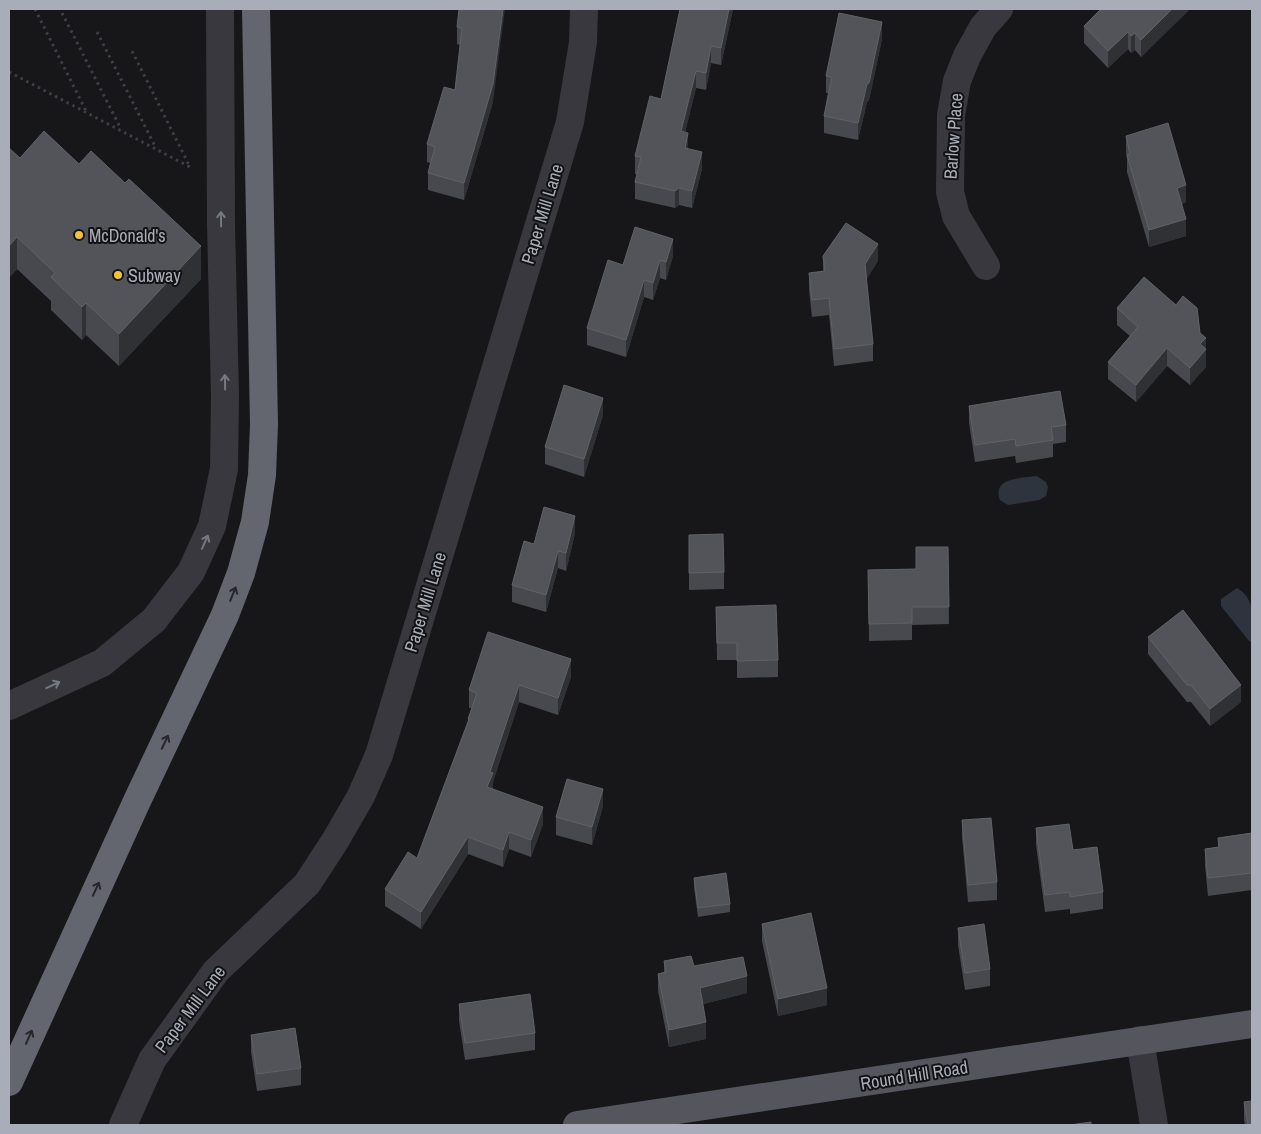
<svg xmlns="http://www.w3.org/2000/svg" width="1261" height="1134" viewBox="0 0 1261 1134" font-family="'Archivo Narrow',sans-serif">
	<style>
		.water { fill: #2d343d }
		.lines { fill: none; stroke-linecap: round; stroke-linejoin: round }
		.path { stroke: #3e3f45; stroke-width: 3; stroke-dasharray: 2.5 4; stroke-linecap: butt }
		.minor { stroke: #38383e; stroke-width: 28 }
		.major { stroke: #54555d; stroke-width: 28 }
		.highway { stroke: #64666f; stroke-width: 28 }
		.wall { fill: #48494e }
		.shaded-wall { fill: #303134 }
		.building { fill: #53545a; stroke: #606268 }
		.oneway { stroke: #767882 }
		.oneway2 { stroke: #26272b }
		.poi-dot { fill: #f0c438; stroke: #121214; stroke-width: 2 }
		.labels { text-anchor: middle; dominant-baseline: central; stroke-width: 4; stroke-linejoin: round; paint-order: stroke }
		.street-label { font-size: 18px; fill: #a9adb9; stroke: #121214 }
		.poi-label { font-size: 18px; fill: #a9adb9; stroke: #121214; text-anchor: start }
	</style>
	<rect width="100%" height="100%" fill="#171719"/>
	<path class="water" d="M 1037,476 L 1046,482 L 1048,487 L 1046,496 L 1039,500 L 1008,505 L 1000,500 C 991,478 1022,478 1037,476 Z
		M 1237,588 C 1257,599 1252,622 1252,642 L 1249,641 L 1221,606 L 1221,599 Z"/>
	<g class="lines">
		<path class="path" d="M 35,9 L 86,111
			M 62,13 L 121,129
			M 97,32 L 156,148
			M 9,72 L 190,167 L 131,49"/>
		<path class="minor" d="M 986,266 L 956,216 L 950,192 L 951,115 L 957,81 L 967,56 L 983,27 L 999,9
			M 9,706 L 102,663 L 154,620 L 191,572 L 212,526 L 224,469 L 225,396 L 221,224 L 220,9
			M 1140,1040 L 1154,1125
			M 123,1125 L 152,1060 L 216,971 L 307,884 L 335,841 L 361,796 L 379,755 L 570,122 L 583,42 L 584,9"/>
		<path class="major" d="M 577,1125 L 1252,1024"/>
		<path class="highway" d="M 9,1082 L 137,801 L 225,615 L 241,573 L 255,522 L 262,475 L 264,424 L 256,9"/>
	</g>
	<path class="wall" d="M 459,9 L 493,102 L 464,200 L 428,190 L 428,173 L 430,163 L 427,162 L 427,144 L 455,90 L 460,45 L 457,44 L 457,27 Z
		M 733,9 L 721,65 L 711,63 L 706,90 L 696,88 L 685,132 L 688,149 L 702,169 L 692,208 L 679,205 L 675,208 L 635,199 L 635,182 L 637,174 L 635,174 L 635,156 L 661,99 Z
		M 1188,9 L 1188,11 L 1141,57 L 1135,50 L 1131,53 L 1128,49 L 1108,68 L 1084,43 L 1084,26 Z
		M 882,39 L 869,100 L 867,102 L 858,140 L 824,133 L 824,116 L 828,93 L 826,93 L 826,76 Z
		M 1126,136 L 1186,202 L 1182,204 L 1186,236 L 1149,247 L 1127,172 L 1127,159 L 1126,153 Z
		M 20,158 L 201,279 L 119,366 L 86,335 L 82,340 L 51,310 L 51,301 L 17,269 L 9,278 Z
		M 673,256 L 666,280 L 660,278 L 653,300 L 644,297 L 626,357 L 587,345 L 587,328 L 623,265 Z
		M 823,256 L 878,261 L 866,279 L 873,344 L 873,361 L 834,366 L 829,315 L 812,317 L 809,290 L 809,273 L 823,271 Z
		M 1117,308 L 1200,333 L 1206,338 L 1206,367 L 1190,385 L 1167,366 L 1136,402 L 1108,379 L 1108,362 L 1130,336 L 1117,325 Z
		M 969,406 L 1066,425 L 1066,442 L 1053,444 L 1053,457 L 1016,463 L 1015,456 L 975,462 L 969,423 Z
		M 603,415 L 584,477 L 545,464 L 545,447 Z
		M 575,533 L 566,571 L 558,568 L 546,612 L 512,602 L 512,585 L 534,544 Z
		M 689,535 L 724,572 L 724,589 L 689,590 Z
		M 948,547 L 949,624 L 912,625 L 912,640 L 869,641 L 868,570 L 916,569 Z
		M 716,607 L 778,660 L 778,677 L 737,678 L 737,660 L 717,660 Z
		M 1148,637 L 1241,702 L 1210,726 L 1191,702 L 1187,702 L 1148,654 Z
		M 571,677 L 558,715 L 519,702 L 493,782 L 493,789 L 543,824 L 531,857 L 509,849 L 503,867 L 468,854 L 421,929 L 385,906 L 385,889 L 417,858 L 468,723 L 468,719 L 472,708 L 469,708 L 469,690 Z
		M 603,806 L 592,845 L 556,835 L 556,817 Z
		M 962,820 L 997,882 L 997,900 L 968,902 L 962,837 Z
		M 1036,828 L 1073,850 L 1103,892 L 1103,909 L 1070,914 L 1070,909 L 1045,912 L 1036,845 Z
		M 1252,833 L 1252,890 L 1208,896 L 1205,866 L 1205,849 L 1218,847 L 1218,838 Z
		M 694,878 L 730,904 L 730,912 L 698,917 L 694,887 Z
		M 762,924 L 827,1005 L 778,1016 L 762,941 Z
		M 958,928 L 990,969 L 990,986 L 965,990 L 958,945 Z
		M 664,961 L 694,966 L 747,993 L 703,1004 L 706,1039 L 669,1047 L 658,991 L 658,974 L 664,972 Z
		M 459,1004 L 535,1033 L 535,1050 L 465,1060 L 459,1021 Z
		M 251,1035 L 301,1068 L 301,1085 L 257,1091 L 251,1052 Z
		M 1244,1102 L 1252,1125 L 1245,1125 L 1244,1119 Z"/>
	<path class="shaded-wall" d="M 503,9 L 505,9 L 493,102 L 464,200 L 464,183 Z
		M 729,9 L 733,9 L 721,65 L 721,48 Z
		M 1172,9 L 1188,9 L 1188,11 L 1141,57 L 1141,40 Z
		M 882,22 L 882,39 L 869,100 L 867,102 L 858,140 L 858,123 Z
		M 1128,32 L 1128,49 L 1108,68 L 1108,51 Z
		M 1135,33 L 1135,50 L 1131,53 L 1131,36 Z
		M 711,46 L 711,63 L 706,90 L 706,73 Z
		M 696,71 L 696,88 L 681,149 L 681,131 Z
		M 688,133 L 688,150 L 685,148 Z
		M 702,152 L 702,169 L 692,208 L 692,191 Z
		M 1186,185 L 1186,202 L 1177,205 L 1177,188 Z
		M 679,188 L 679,205 L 675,208 L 675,191 Z
		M 1186,219 L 1186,236 L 1149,247 L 1149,230 Z
		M 17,237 L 17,269 L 9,278 L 9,246 Z
		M 673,239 L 673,256 L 666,280 L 666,262 Z
		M 878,244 L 878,261 L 865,282 L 865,264 Z
		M 201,246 L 201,279 L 119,366 L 119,334 Z
		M 660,260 L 660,278 L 653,300 L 653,283 Z
		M 644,280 L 644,297 L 626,357 L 626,340 Z
		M 86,303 L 86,335 L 82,340 L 82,307 Z
		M 1206,338 L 1206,367 L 1190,385 L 1190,368 L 1200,344 Z
		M 1167,348 L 1167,366 L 1136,402 L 1136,385 Z
		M 603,398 L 603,415 L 584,477 L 584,459 Z
		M 575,516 L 575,533 L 566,571 L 566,553 Z
		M 558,551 L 558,568 L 546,612 L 546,595 Z
		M 571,659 L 571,677 L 558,715 L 558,698 Z
		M 519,685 L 519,702 L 493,782 L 493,790 L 487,787 L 490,772 Z
		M 1241,685 L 1241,702 L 1210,726 L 1210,709 Z
		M 603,789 L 603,806 L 592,845 L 592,827 Z
		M 543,807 L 543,824 L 531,857 L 531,840 Z
		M 509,832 L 509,849 L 503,867 L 503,850 Z
		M 468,837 L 468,854 L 421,929 L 421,912 Z
		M 747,976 L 747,993 L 700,1005 L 700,988 Z
		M 827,988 L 827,1005 L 778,1016 L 778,999 Z
		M 706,1022 L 706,1039 L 669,1047 L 669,1030 Z"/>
	<path class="building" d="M 459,9 L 503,9 L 493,84 L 464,183 L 428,173 L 435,147 L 427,144 L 444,87 L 455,90 L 462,28 L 457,27 Z
		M 680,9 L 729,9 L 721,48 L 711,46 L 706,73 L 696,71 L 681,131 L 688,133 L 685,148 L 702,152 L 692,191 L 679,188 L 675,191 L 635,182 L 641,157 L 635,156 L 650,96 L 661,99 Z
		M 1101,9 L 1172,9 L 1141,40 L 1135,33 L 1131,36 L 1128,32 L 1108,51 L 1084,26 Z
		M 839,13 L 882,22 L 869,83 L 867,84 L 858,123 L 824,116 L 832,77 L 826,76 Z
		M 1168,123 L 1186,185 L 1177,188 L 1186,219 L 1149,230 L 1127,155 L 1130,154 L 1126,136 Z
		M 44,131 L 79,164 L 91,151 L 125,183 L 129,179 L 201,246 L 119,334 L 86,303 L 82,307 L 51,277 L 55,273 L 17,237 L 9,246 L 9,148 L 20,158 Z
		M 846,223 L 878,244 L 865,264 L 873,344 L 834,349 L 829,298 L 812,300 L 809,273 L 825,271 L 823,256 Z
		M 635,227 L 673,239 L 666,262 L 660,260 L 653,283 L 644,280 L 626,340 L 587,328 L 608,260 L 623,265 Z
		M 1144,277 L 1176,305 L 1183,296 L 1197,308 L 1200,333 L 1206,338 L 1200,344 L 1206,349 L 1190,368 L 1167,348 L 1136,385 L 1108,362 L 1138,327 L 1117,308 Z
		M 564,385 L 603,398 L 584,459 L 545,447 Z
		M 1060,391 L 1066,425 L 1051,427 L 1053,440 L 1016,446 L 1015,439 L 975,445 L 969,406 Z
		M 544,507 L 575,516 L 566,553 L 558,551 L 546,595 L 512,585 L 524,541 L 534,544 Z
		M 723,534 L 724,572 L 689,573 L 689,535 Z
		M 916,547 L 948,547 L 949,607 L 912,607 L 912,623 L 869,624 L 868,570 L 916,569 Z
		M 776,605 L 778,660 L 737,661 L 737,643 L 717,643 L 716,607 Z
		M 1183,610 L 1241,685 L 1210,709 L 1191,685 L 1187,685 L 1148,637 Z
		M 488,632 L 571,659 L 558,698 L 519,685 L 490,772 L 493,773 L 487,787 L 543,807 L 531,840 L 509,832 L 503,850 L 468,837 L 421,912 L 385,889 L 408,852 L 417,858 L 469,719 L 468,719 L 477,693 L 469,690 Z
		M 567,779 L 603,789 L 592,827 L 556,817 Z
		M 991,818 L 997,882 L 968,885 L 962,820 Z
		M 1069,824 L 1073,850 L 1097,847 L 1103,892 L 1070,897 L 1070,892 L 1045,895 L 1036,828 Z
		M 1252,833 L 1252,873 L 1208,878 L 1205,849 L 1219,847 L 1218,838 Z
		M 726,873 L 730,904 L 698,908 L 694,878 Z
		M 811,913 L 827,988 L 778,999 L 762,924 Z
		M 984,924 L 990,969 L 965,973 L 958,928 Z
		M 691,956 L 694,966 L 743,957 L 747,976 L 700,988 L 706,1022 L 669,1030 L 658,974 L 666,972 L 664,961 Z
		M 530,994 L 535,1033 L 465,1043 L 459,1004 Z
		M 295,1028 L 301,1068 L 257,1074 L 251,1035 Z
		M 1252,1101 L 1252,1125 L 1248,1125 L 1244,1102 Z
		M 1091,1122 L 1091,1125 L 1070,1125 Z"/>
	<defs><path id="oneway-shaft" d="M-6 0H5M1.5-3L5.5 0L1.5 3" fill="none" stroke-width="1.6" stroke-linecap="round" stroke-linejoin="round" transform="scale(1.25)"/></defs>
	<g class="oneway">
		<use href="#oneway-shaft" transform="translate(221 219) rotate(-91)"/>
		<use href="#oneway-shaft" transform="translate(225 382) rotate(-91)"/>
		<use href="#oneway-shaft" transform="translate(205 542) rotate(-66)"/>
		<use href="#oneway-shaft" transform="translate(53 685) rotate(-25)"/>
	</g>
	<g class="oneway2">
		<use href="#oneway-shaft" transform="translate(233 594) rotate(-68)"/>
		<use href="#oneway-shaft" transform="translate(165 742) rotate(-65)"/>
		<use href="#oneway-shaft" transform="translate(96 889) rotate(-65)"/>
		<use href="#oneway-shaft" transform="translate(29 1037) rotate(-66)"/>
	</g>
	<g class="poi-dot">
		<circle cx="79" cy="235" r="5"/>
		<circle cx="118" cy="275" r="5"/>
	</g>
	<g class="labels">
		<g class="street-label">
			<text transform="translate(953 136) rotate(-86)">Barlow Place</text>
			<text transform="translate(542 214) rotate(-73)">Paper Mill Lane</text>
			<text transform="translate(425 602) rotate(-73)">Paper Mill Lane</text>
			<text transform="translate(190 1009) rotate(-53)">Paper Mill Lane</text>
			<text transform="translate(914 1075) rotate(-9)">Round Hill Road</text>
		</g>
		<g class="poi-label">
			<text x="89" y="235">McDonald's</text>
			<text x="128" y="275">Subway</text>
		</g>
	</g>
	<rect width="1261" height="1134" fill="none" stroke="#a9adb9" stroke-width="20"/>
</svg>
